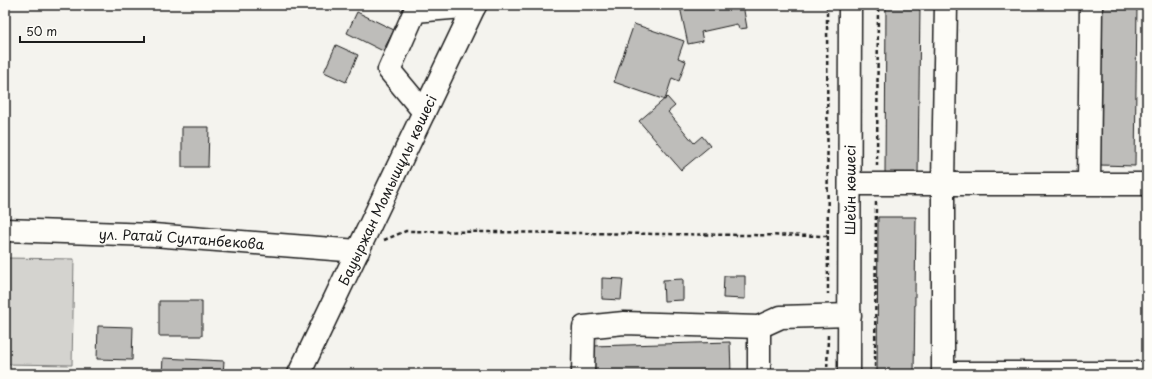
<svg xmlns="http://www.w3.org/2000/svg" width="1152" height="379" viewBox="0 0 1152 379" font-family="'Playpen Sans',sans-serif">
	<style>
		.green { fill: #d4d3cf; stroke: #787876 }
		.building { fill: #bebdba; stroke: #1c1c1c }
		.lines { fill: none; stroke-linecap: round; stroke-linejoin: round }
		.minor-casing { stroke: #1c1c1c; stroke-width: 25 }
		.path { stroke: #1c1c1c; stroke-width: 2.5; stroke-dasharray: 4 3; stroke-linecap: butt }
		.minor { stroke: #fdfcf7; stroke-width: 22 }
		.labels { text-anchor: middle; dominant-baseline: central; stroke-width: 3.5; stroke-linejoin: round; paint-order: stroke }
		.street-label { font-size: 14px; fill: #1c1c1c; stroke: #fdfcf7 }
	</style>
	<rect width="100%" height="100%" fill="#f4f3ee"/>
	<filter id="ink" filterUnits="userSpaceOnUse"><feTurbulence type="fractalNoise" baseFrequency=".025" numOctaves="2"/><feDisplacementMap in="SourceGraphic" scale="8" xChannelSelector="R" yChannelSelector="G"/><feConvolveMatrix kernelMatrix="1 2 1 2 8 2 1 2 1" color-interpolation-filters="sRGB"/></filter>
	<g filter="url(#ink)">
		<path class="green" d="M 5,258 L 74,259 L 72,365 L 5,364 Z"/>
		<path class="building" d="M 691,5 L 743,5 L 747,28 L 739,29 L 737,24 L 701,32 L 703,41 L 688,44 L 680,7 Z
			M 886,5 L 920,5 L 918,176 L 885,176 Z
			M 1101,5 L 1137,5 L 1135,166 L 1100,165 Z
			M 357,12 L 394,30 L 383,51 L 347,33 Z
			M 634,24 L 684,41 L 678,58 L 686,61 L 679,81 L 672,78 L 665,100 L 614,82 Z
			M 336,45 L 358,55 L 346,82 L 324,72 Z
			M 667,97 L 675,106 L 668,112 L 694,143 L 702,136 L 710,146 L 681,170 L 639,121 Z
			M 182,127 L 209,127 L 208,167 L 182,167 Z
			M 878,217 L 916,217 L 914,374 L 877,374 Z
			M 724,276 L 745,276 L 745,299 L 723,298 Z
			M 602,278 L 623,279 L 621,300 L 602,299 Z
			M 683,279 L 683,300 L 664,301 L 663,280 Z
			M 159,301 L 202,301 L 202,336 L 159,336 Z
			M 98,326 L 133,327 L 132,360 L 97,359 Z
			M 730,342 L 731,374 L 593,374 L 592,346 Z
			M 163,358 L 224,361 L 223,374 L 162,374 Z"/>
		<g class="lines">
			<defs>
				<g id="minor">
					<path d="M 424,112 L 389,70 L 415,11 L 475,6"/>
					<path d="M 1089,183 L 1091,5"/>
					<path d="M 850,184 L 1147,184"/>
					<path id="s1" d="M 5,230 L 153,235 L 358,251"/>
					<path d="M 943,373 L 1147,373"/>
					<path id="s2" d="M 299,374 L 475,5"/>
					<path d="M 583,374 L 584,327 L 624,323 L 759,327 L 781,317 L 850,315"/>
					<path d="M 759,374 L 759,327"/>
					<path id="s3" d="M 849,374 L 850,5"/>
					<path d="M 943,374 L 943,183 L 946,5"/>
				</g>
			</defs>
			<use href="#minor" class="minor-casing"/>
			<path class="path" d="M 827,5 L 828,294
				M 877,166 L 878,5
				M 384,240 L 406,231 L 828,236
				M 827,374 L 828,335
				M 875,374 L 876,201"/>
			<use href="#minor" class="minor"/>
		</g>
	</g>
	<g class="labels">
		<g class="street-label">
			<text stroke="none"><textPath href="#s2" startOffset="204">Бауыржан Момышұлы көшесі</textPath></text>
			<text stroke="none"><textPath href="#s3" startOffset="184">Шейн көшесі</textPath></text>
			<text stroke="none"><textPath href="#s1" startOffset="177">ул. Ратай Султанбекова</textPath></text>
		</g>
	</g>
	<rect width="1152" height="379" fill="none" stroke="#fdfcf7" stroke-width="20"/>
	<rect x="10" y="10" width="1132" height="359" fill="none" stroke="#1c1c1c" stroke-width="1.5" filter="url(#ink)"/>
	<path d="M20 36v6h124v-6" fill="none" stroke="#1c1c1c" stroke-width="2"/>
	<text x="26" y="36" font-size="12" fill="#1c1c1c" stroke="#fdfcf7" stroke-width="3" paint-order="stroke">50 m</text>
</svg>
